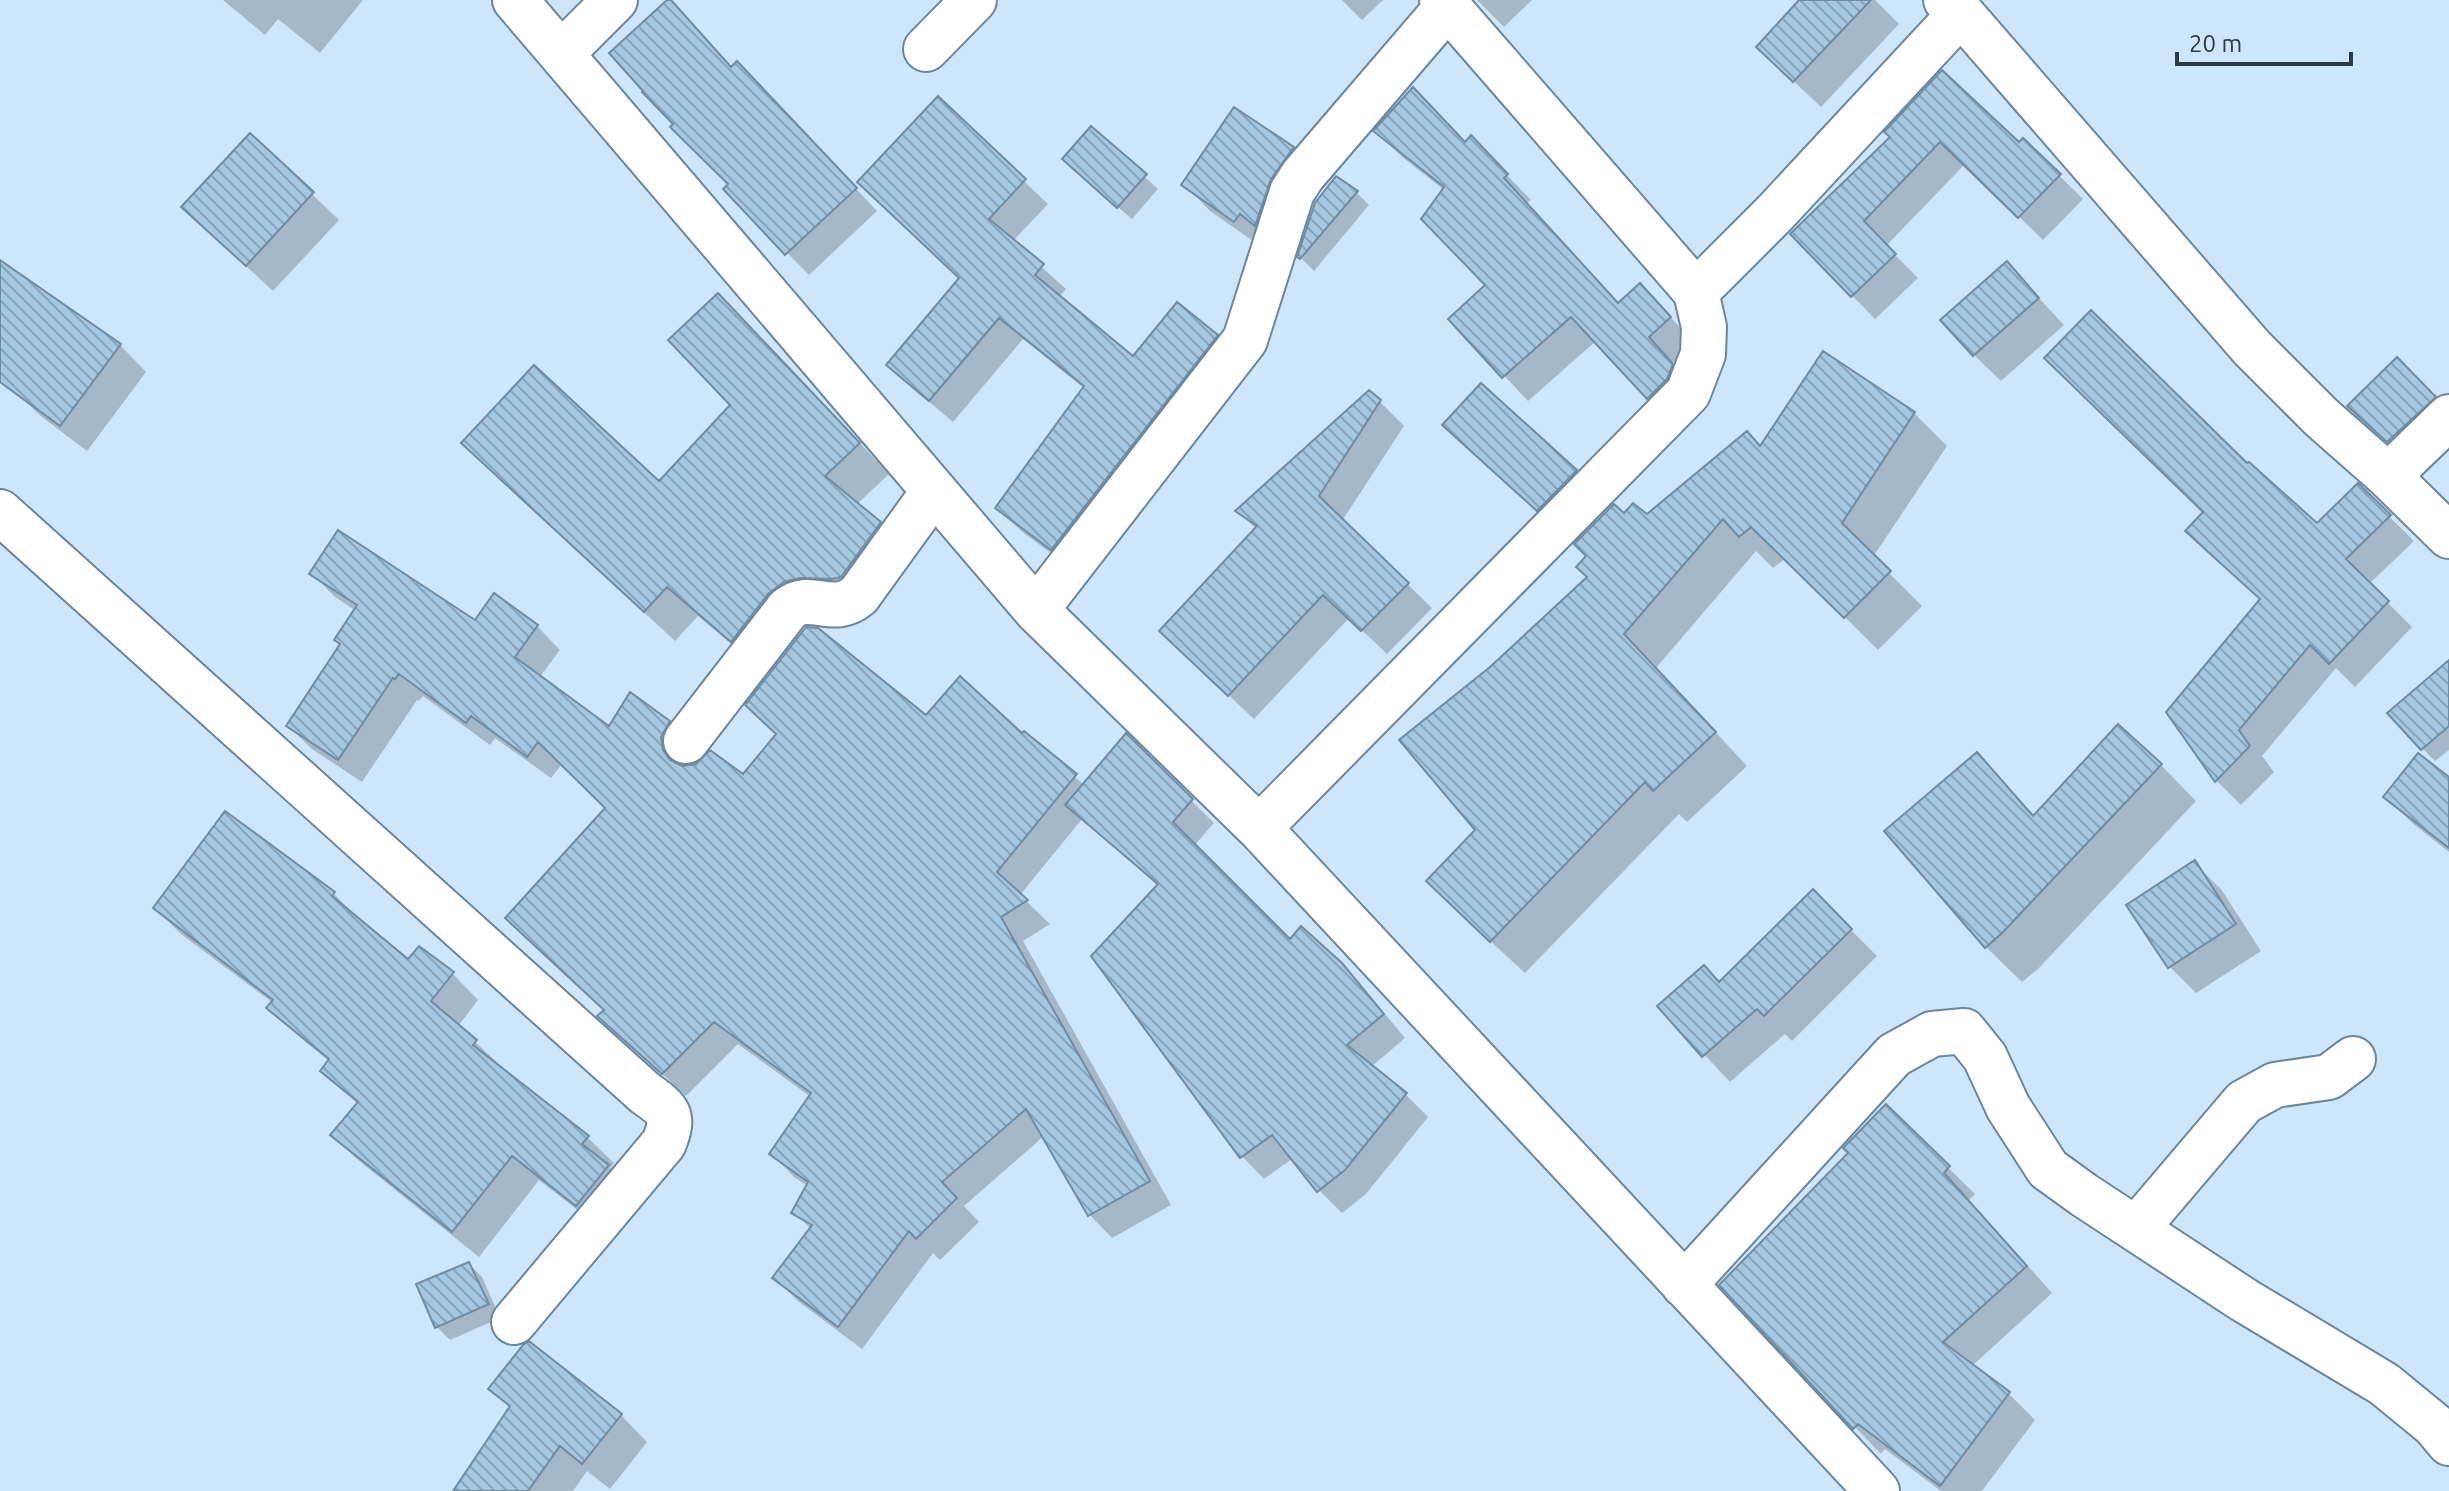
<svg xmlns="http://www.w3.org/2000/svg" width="2449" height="1491" viewBox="0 0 2449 1491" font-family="Ubuntu,sans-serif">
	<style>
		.shadow { fill: #0003 }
		.building { fill: url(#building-back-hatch); stroke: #708ca2; stroke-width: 2 }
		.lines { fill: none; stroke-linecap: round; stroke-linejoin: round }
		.minor-casing { stroke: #6b879d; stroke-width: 48 }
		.minor { stroke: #fff; stroke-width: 44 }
	</style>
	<defs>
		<pattern id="building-back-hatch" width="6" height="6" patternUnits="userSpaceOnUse" patternTransform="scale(2)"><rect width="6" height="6" fill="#a4c7e2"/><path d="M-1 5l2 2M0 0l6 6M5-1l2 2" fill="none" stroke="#86a3b9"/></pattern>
	</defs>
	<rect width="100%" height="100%" fill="#cee6fa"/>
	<path class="shadow" d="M 223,0 L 363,0 L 320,53 L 278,19 L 265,35 Z
		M 1342,0 L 1383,0 L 1362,20 Z
		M 1477,0 L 1532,0 L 1504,27 Z
		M 1801,0 L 1875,0 L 1899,24 L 1821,107 L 1785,73 Z
		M 691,23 L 732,68 L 759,86 L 877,211 L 809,275 L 725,189 L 730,184 L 676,124 Z
		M 938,99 L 1048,204 L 1013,241 L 1066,289 L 1059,297 L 1133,358 L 1216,336 L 1239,359 L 1075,571 L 1021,531 L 998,508 L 1085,389 L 1023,339 L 953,422 L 912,387 L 889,364 L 961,278 Z
		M 1091,129 L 1158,189 L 1132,219 L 1077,172 Z
		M 1376,131 L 1465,144 L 1471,138 L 1531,200 L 1527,203 L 1619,305 L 1664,310 L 1694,343 L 1672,363 L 1696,390 L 1673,422 L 1596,341 L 1528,401 L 1451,319 L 1488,285 L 1444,190 L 1401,156 Z
		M 250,135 L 339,220 L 273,291 L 210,233 Z
		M 1892,137 L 2019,145 L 2023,140 L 2083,199 L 2043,240 L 1965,164 L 1886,246 L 1918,278 L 1875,319 L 1792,234 Z
		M 1293,149 L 1319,175 L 1262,247 L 1210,211 L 1184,184 Z
		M 1356,192 L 1369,205 L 1314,271 L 1300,257 Z
		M 0,263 L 120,345 L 146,372 L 87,451 L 42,417 L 0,378 Z
		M 2007,264 L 2064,325 L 2001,381 L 1974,355 Z
		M 748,325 L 889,474 L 857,504 L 910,554 L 814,612 L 762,670 L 698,616 L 675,641 L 494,473 L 659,484 L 732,405 Z
		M 2397,360 L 2449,412 L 2415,467 L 2376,432 Z
		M 1379,401 L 1404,426 L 1342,521 L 1432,608 L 1387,654 L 1349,618 L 1254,719 L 1186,655 L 1257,530 L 1238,511 Z
		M 1914,413 L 1947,446 L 1873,557 L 1922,606 L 1878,650 L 1786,558 L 1773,568 L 1756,551 L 1656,668 L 1747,766 L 1687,822 L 1679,814 L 1525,973 L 1461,914 L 1478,830 L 1492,668 L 1590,578 L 1624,516 L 1647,517 L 1761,448 Z
		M 1445,425 L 1576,471 L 1602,498 L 1564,536 Z
		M 2247,466 L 2317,526 L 2358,486 L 2414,541 L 2369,584 L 2412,627 L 2355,687 L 2336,668 L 2262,756 L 2274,772 L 2241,805 L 2217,781 L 2168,712 L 2262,600 Z
		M 312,574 L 475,622 L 495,596 L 537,626 L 560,650 L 539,678 L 610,729 L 669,722 L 692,746 L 684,761 L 684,767 L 743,777 L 926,718 L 1022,736 L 1024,733 L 1084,785 L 1126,736 L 1214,823 L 1194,846 L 1290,942 L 1341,965 L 1364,989 L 1405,1038 L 1371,1067 L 1406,1095 L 1428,1117 L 1366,1194 L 1342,1213 L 1319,1190 L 1293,1158 L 1264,1179 L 1242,1156 L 1158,886 L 1082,819 L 1020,895 L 1050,924 L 1023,941 L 1171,1205 L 1112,1238 L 1089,1214 L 1044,1136 L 964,1206 L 979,1222 L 940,1260 L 933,1253 L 862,1349 L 798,1301 L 775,1278 L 811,1229 L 794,1212 L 808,1186 L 794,1177 L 771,1153 L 811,1097 L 738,1044 L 686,1096 L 600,1016 L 606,1011 L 608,808 L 562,764 L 551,778 L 495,738 L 490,745 L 423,696 L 419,701 L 417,700 L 362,782 L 312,749 L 288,726 L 342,645 L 356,611 L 335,597 Z
		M 2449,674 L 2449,750 L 2435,761 L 2422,748 Z
		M 1977,754 L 2035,816 L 2161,765 L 2196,801 L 2038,969 L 2022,982 L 1986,947 Z
		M 2449,780 L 2449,852 L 2412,823 L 2386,797 Z
		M 2194,863 L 2221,889 L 2261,951 L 2196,993 L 2170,967 Z
		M 1813,892 L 1877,956 L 1792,1041 L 1785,1034 L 1730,1082 L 1659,1006 L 1720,984 Z
		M 334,894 L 359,919 L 409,962 L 419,948 L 453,974 L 478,1000 L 458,1026 L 502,1067 L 500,1068 L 588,1138 L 614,1163 L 610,1168 L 633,1192 L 603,1230 L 539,1180 L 479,1257 L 358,1160 L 332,1135 L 358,1104 L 323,1070 L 330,1062 L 295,1033 L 269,1008 L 273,1003 L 181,934 L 155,908 Z
		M 1886,1107 L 1975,1194 L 1969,1200 L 2052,1293 L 1972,1366 L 2009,1394 L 2035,1420 L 1982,1491 L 1941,1491 L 1885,1449 L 1881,1454 L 1855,1427 L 1850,1153 Z
		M 469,1264 L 482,1277 L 500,1318 L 450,1340 L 436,1326 Z
		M 491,1389 L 621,1415 L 647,1442 L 610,1489 L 587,1471 L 573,1491 L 465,1491 L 511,1409 Z"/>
	<path class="building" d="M 667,0 L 671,0 L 731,67 L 737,61 L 857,188 L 785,255 L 723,189 L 728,184 L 670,127 L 673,124 L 642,92 L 643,91 L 609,53 Z
		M 1799,0 L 1871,0 L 1793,82 L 1756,47 Z
		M 1942,70 L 2019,142 L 2023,138 L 2061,174 L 2018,218 L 1940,142 L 1864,221 L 1896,254 L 1851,297 L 1790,234 L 1890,137 L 1884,132 Z
		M 1413,87 L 1465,142 L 1471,135 L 1508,174 L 1504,178 L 1618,303 L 1640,283 L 1671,317 L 1649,337 L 1673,364 L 1667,379 L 1647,399 L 1571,317 L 1502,378 L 1448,319 L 1485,285 L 1421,219 L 1444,187 L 1373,131 Z
		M 938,96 L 1026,179 L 989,219 L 1044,264 L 1035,275 L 1133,356 L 1177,302 L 1218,335 L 1051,550 L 995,508 L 1084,386 L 999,318 L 929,401 L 886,365 L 959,278 L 857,182 Z
		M 1234,107 L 1294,147 L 1271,179 L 1255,226 L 1240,214 L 1234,222 L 1181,185 Z
		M 1091,126 L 1147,174 L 1117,208 L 1062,159 Z
		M 250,133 L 314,192 L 246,266 L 181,207 Z
		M 1336,176 L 1358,191 L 1300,259 L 1297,257 L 1315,203 Z
		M 0,260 L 121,344 L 60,426 L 0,382 Z
		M 2007,261 L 2039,298 L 1973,356 L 1940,320 Z
		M 718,293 L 860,443 L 825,476 L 881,522 L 841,577 L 832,579 L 800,578 L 784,582 L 768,594 L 731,642 L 667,587 L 644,612 L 461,443 L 534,365 L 659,481 L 730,405 L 668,340 Z
		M 2091,310 L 2247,463 L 2249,462 L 2317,523 L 2358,483 L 2391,515 L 2346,559 L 2389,601 L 2329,664 L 2310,645 L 2239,730 L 2250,746 L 2215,782 L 2166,712 L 2260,599 L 2185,531 L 2203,512 L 2044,358 Z
		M 1823,351 L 1915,412 L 1842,523 L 1891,571 L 1844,618 L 1751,527 L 1739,537 L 1723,519 L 1624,634 L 1716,732 L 1653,791 L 1645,782 L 1490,942 L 1426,881 L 1475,830 L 1399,740 L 1490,667 L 1587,577 L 1576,567 L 1586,556 L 1574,544 L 1614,504 L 1624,513 L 1633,503 L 1647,514 L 1747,431 L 1760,446 Z
		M 2397,357 L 2436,397 L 2387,442 L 2347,406 Z
		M 1481,383 L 1577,470 L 1537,511 L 1442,425 Z
		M 1369,390 L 1381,400 L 1319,496 L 1409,583 L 1361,631 L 1323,595 L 1228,696 L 1159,631 L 1257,526 L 1235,511 Z
		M 338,530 L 475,620 L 494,593 L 538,625 L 515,657 L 609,726 L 630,692 L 670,721 L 661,737 L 663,750 L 670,760 L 682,766 L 696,764 L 710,750 L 743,774 L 776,734 L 745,705 L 806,627 L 818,628 L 926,715 L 960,676 L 1022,733 L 1024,731 L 1077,774 L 997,872 L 1028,900 L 1001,917 L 1150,1181 L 1088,1216 L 1026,1109 L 942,1182 L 957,1198 L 916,1239 L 909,1231 L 838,1327 L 772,1278 L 812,1225 L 791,1213 L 808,1182 L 769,1154 L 811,1093 L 714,1022 L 662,1074 L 597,1016 L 604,1010 L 505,918 L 605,808 L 538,742 L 527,757 L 471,716 L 466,723 L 399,674 L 395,679 L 393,678 L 338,760 L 286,726 L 340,644 L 334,640 L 357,605 L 309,574 Z
		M 2449,660 L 2449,726 L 2421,750 L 2387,713 Z
		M 2118,724 L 2162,764 L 2002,933 L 1985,948 L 1884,831 L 1977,752 L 2033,816 Z
		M 1126,733 L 1193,799 L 1173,822 L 1290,939 L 1301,926 L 1342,963 L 1384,1014 L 1347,1045 L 1407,1093 L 1345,1170 L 1317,1192 L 1272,1135 L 1240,1158 L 1091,956 L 1158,884 L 1065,805 Z
		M 2418,753 L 2449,777 L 2449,848 L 2383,797 Z
		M 225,811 L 335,892 L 332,896 L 408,959 L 419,946 L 454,972 L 431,1001 L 477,1040 L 473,1045 L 589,1136 L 582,1144 L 609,1165 L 576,1206 L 512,1156 L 452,1232 L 330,1135 L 358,1102 L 320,1071 L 329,1059 L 266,1008 L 273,1000 L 153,908 Z
		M 2195,860 L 2236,924 L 2168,968 L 2126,905 Z
		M 1813,889 L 1852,929 L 1764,1016 L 1757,1009 L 1702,1057 L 1657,1006 L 1704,965 L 1719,982 Z
		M 1886,1104 L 1950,1166 L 1944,1173 L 2027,1266 L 1943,1342 L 2010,1392 L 1940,1486 L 1858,1424 L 1853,1429 L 1719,1285 L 1848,1153 L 1843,1148 Z
		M 469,1262 L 489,1304 L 435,1328 L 416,1284 Z
		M 529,1341 L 622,1414 L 582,1464 L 560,1446 L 528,1491 L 453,1491 L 510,1406 L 488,1389 L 523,1345 Z"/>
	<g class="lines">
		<defs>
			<path id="minor" d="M 515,0 L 1036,610 L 1259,828 L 1877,1491
				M 1946,0 L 1961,13 L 2252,348 L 2321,417 L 2388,476 L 2449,536
				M 926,49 L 974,0
				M 561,54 L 615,0
				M 1696,292 L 1775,213 L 1961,13
				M 2388,476 L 2449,417
				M 0,512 L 645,1093 C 669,1110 675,1115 664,1143 L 514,1322
				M 1036,610 L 1245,340 L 1292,192 L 1303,175 L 1448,6
				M 686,741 L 788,609 C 811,590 833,618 859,595 L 934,491
				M 1259,828 L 1688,393 L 1703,354 L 1704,327 L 1696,292 L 1442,0
				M 2136,1229 L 2244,1102 L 2275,1085 L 2329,1077 L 2353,1059
				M 1684,1285 L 1894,1055 L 1932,1034 L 1964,1031 L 1985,1057 L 2008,1107 L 2048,1169 L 2084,1195 L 2244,1300 L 2384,1384 L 2434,1425 L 2449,1443"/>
		</defs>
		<use href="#minor" class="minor-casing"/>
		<use href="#minor" class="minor"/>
	</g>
	<path d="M2177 52v12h174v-12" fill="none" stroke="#2d3942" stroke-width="4"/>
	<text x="2189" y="52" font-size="24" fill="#2d3942" stroke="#cee6fa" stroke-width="6" paint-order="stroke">20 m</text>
</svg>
